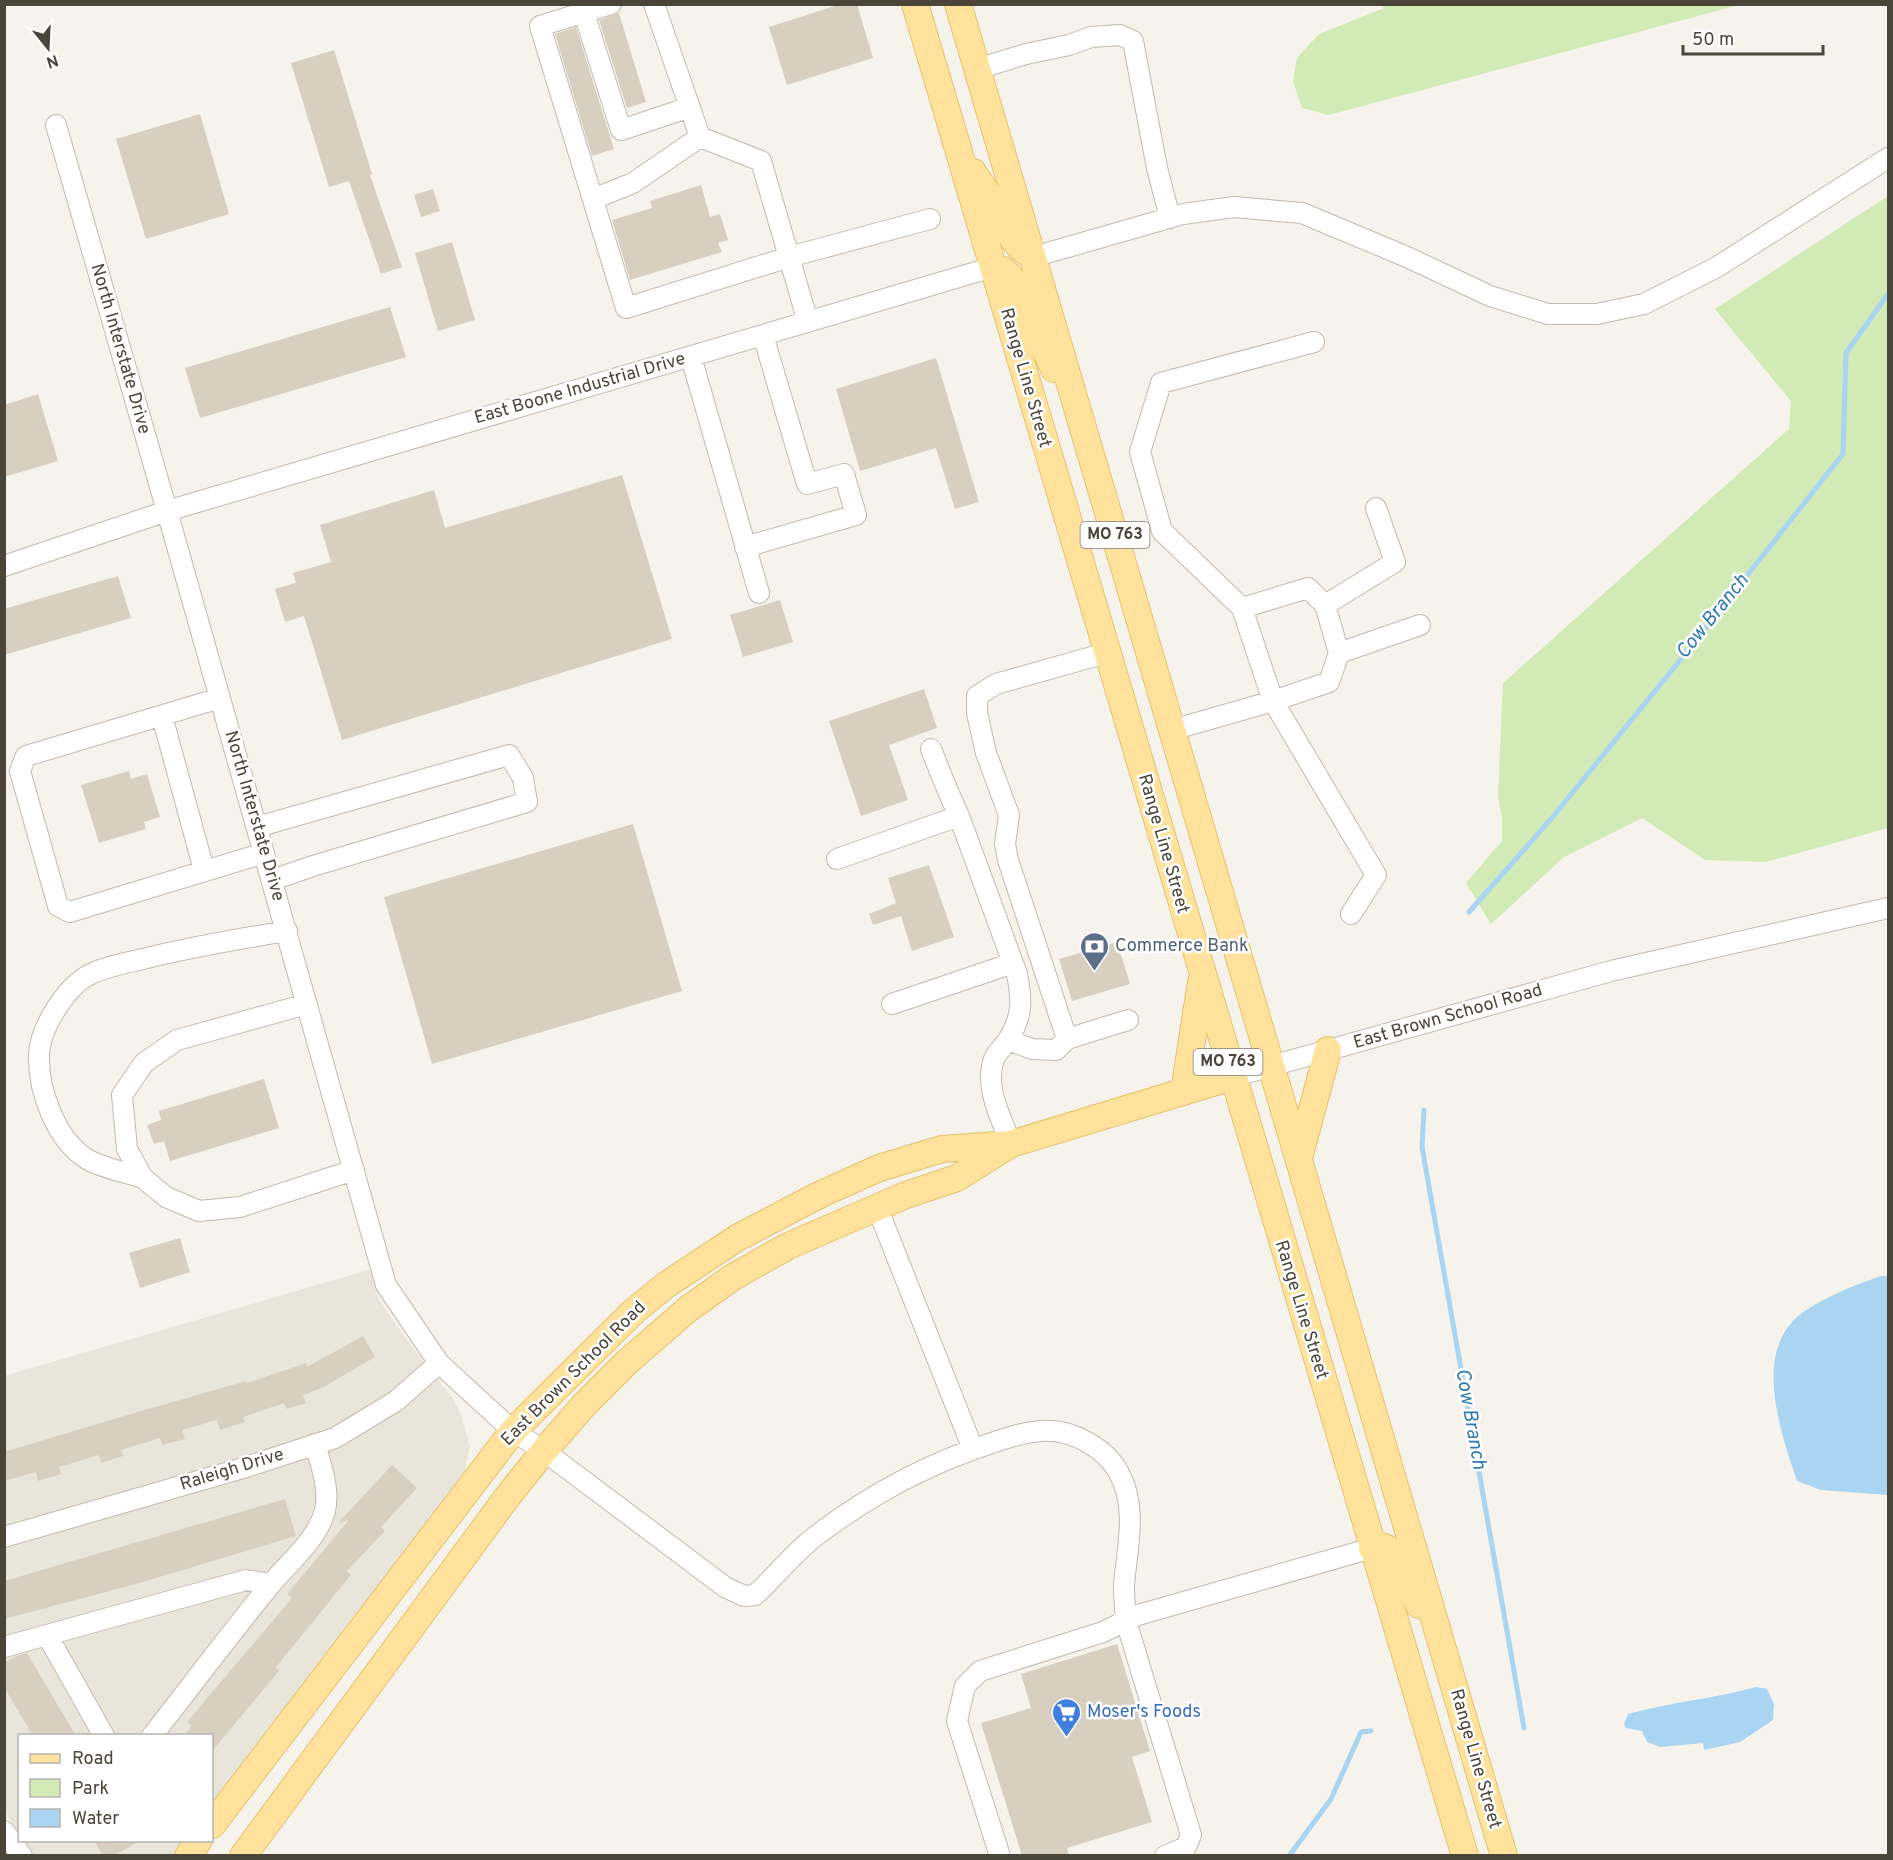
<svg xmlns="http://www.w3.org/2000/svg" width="1893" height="1860" viewBox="0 0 1893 1860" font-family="Overpass,sans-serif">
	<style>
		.residential { fill: #eae5da }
		.green { fill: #d2eab5 }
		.water { fill: #a9d4f2 }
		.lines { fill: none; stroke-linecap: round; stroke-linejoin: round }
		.stream { stroke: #a9d4f2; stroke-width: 5 }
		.building { fill: #d8cfc1 }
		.minor-casing { stroke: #c2bbae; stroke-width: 22 }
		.major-casing { stroke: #e6c16a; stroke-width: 28 }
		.minor { stroke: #fff; stroke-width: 20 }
		.major { stroke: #ffe39c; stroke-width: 26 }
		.labels { text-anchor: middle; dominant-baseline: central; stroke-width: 5; stroke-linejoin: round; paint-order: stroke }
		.shield { fill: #fff; stroke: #817c74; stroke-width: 1.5 }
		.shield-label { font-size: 16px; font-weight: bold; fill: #4b4439 }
		.street-label { font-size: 18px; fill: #4b4439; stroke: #fff }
		.service-label { font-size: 18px; fill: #4e5e75; stroke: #fff; text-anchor: start }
		.shop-label { font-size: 18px; fill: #366cbe; stroke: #fff; text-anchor: start }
		.water-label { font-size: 20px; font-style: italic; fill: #2e7ab2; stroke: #fff }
	</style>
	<rect width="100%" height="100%" fill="#f6f3ec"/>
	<path class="residential" d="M 372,1269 L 379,1300 L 410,1344 L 454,1400 L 461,1415 L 470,1446 L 464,1474 L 212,1807 L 212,1736 L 20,1736 L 19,1834 L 5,1812 L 4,1376 Z
		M 24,1841 L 186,1841 L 175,1856 L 35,1855 Z"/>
	<path class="green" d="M 1382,5 L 1739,5 L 1329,115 L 1302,108 L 1293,81 L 1297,58 L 1319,34 L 1384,8 Z
		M 1888,196 L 1888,828 L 1766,862 L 1705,860 L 1642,818 L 1564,857 L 1491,924 L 1466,883 L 1502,841 L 1502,817 L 1498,796 L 1503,683 L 1789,429 L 1791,401 L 1715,309 Z"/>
	<path class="water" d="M 1881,1276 L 1888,1276 L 1888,1495 L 1821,1490 L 1797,1481 C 1781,1433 1751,1351 1802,1313 C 1826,1296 1853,1286 1881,1276 Z
		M 1756,1687 L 1767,1689 L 1774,1704 L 1773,1720 L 1740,1742 L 1704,1750 L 1703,1743 L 1660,1747 L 1647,1742 L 1642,1731 L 1626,1728 L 1624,1724 L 1628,1714 C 1670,1702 1714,1699 1756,1687 Z"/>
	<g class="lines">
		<path class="stream" d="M 1469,912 L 1551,819 L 1677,664 L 1843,454 L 1846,353 L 1888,294
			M 1424,1110 L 1422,1147 L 1524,1728
			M 1289,1856 L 1331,1799 L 1361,1732 L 1371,1731"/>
	</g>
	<path class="building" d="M 841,4 L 857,4 L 873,58 L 787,85 L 769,27 Z
		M 619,13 L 646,102 L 627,108 L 599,20 Z
		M 576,27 L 614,149 L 592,156 L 555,34 Z
		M 334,50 L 372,174 L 370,175 L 402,267 L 381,274 L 349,181 L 329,187 L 291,63 Z
		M 200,114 L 229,214 L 146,239 L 116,139 Z
		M 701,185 L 710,217 L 720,214 L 728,240 L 718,243 L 722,252 L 630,280 L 612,220 L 652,208 L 650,201 Z
		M 433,189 L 440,211 L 421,217 L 414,195 Z
		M 452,242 L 475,320 L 438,331 L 415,253 Z
		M 390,307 L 406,357 L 200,418 L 185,368 Z
		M 936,358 L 979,502 L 955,509 L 936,448 L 860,471 L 836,389 Z
		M 38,394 L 58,461 L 4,477 L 4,405 Z
		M 622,475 L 672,639 L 342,740 L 304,616 L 285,622 L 275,589 L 296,583 L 293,573 L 331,562 L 320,525 L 434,490 L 445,528 Z
		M 118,576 L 131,618 L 4,655 L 4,609 Z
		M 780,600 L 793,642 L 743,657 L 730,615 Z
		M 924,689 L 937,728 L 889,745 L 908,800 L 861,816 L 829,721 Z
		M 129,771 L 131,779 L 147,774 L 160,817 L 144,822 L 146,829 L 99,843 L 81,785 Z
		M 633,824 L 682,991 L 432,1064 L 384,897 Z
		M 929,865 L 954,937 L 912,951 L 901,916 L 873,925 L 869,914 L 896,903 L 888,878 Z
		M 1117,942 L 1130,984 L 1072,1001 L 1059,959 Z
		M 264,1079 L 279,1128 L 170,1161 L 164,1141 L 154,1144 L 147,1125 L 161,1120 L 159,1111 Z
		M 180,1238 L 190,1272 L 140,1288 L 129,1253 Z
		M 363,1336 L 375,1357 L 322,1388 L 303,1395 L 306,1403 L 287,1409 L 284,1403 L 243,1417 L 245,1422 L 220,1430 L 217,1420 L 182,1430 L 185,1439 L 162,1445 L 160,1438 L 121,1450 L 123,1456 L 101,1463 L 99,1455 L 59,1467 L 61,1474 L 38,1481 L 36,1472 L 4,1481 L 4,1452 L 124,1416 L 246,1381 L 247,1383 L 306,1363 L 307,1367 Z
		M 392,1465 L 417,1488 L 381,1527 L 385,1531 L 347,1571 L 351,1575 L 276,1667 L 279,1671 L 212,1751 L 212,1736 L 184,1736 L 192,1726 L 187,1722 L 292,1598 L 287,1594 L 349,1520 L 338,1523 Z
		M 285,1499 L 296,1536 L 136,1584 L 4,1619 L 4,1581 Z
		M 1117,1644 L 1150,1751 L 1132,1757 L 1152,1822 L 1067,1848 L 1069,1856 L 1022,1856 L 981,1723 L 1031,1708 L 1021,1674 Z
		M 27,1653 L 76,1736 L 33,1736 L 4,1687 L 4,1663 L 17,1656 Z
		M 94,1840 L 140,1840 L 114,1856 L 103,1856 Z"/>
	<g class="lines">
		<defs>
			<path id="minor" d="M 611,4 L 540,26 L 626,308 L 789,257 L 930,219
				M 654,4 L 700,137 L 761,161 L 808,322
				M 584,13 L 621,130 L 690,107
				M 977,69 L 1026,54 L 1069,45 L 1091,37 L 1120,35 L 1133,41 L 1157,168 L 1170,218
				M 56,125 L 167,511 L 386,1285 L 439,1363 L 513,1431 L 544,1451 L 725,1587 L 744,1596 L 755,1595 C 776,1576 794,1552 817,1535 C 870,1495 927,1464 989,1444 C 1007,1438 1024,1432 1042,1431 C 1071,1429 1105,1447 1119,1473 C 1138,1508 1127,1548 1124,1585 C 1124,1597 1125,1609 1126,1621 L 1191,1835 L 1186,1847 L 1165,1856
				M 593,199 L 633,183 L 700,137
				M 1033,257 L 1183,214 L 1234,207 L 1302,213 L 1407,257 L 1490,296 L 1548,314 L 1597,314 L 1644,304 L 1717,267 L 1888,158
				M 691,357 L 759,593
				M 745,547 L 856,515 L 844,474 L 807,484 L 763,335
				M 4,566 L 167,511 L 993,267
				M 1325,605 L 1395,562 L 1376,508
				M 1242,608 L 1308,588 L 1325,605 L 1339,653 L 1329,682 L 1273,701 L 1242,608 L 1162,531 L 1140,452 L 1161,383 L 1314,342
				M 1339,653 L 1420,625
				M 220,698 L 26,756 L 20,771 L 58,906 L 70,912 L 264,853
				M 162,716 L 204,870
				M 1172,730 L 1273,701 L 1376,875 L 1351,914
				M 931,749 L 947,789 L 959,816 L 1017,974 C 1022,1000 1023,1016 1008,1040 C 1004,1046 997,1052 994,1059 C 984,1087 1001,1118 1011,1144
				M 257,827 L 509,755 L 523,778 L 527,802 L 313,866 L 272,880
				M 837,859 L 959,816
				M 307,1004 L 177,1040 L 144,1063 L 122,1095 L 127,1149 L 143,1178 L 166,1197 L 199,1211 L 240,1207 L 354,1170
				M 892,1004 L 1013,963
				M 1067,1039 L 1128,1020
				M 1008,1040 L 1032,1049 L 1056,1050 L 1067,1039 L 1008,860 L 1005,844 L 1009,815 L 986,753 L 977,713 L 977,696 L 996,684 L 1106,653
				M 1232,1077 L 1611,971 L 1888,908
				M 143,1178 C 128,1173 99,1167 87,1159 C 56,1140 38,1090 39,1056 C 39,1029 67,985 91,974 C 107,966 126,963 143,959 C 191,947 238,939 287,931
				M 877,1207 L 973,1449
				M 4,1537 L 243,1468 L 335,1438 L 396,1401 L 439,1363
				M 47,1635 L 246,1580 L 271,1584
				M 4,1647 L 47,1635 L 104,1736
				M 152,1736 C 192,1685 230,1634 271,1584 C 289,1562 317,1540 325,1511 C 330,1489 321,1465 315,1444
				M 4,1831 L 22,1856
				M 1000,1856 L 957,1721 L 965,1686 L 980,1671 L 1103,1632 L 1138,1615 L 1372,1548"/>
			<path id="major" d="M 915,4 L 1465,1856
				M 958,4 L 1504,1856
				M 973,172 C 981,184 989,196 996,208 C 1007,230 1011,243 1032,256
				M 993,268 L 1003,270 L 1014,281 L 1054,369
				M 1184,1092 L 1201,982
				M 1299,1158 L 1328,1050
				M 1372,1548 C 1382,1544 1387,1546 1393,1554 L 1419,1605
				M 212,1825 L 513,1431 L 633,1312 L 666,1285 L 737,1238 L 821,1194 L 879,1168 L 942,1149 L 1011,1144 L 1232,1077
				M 188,1856 L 199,1840
				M 243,1856 L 508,1496 L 544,1451 L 584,1405 L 626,1363 L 688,1309 L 733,1277 L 788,1246 L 906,1195 L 957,1178 L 1008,1146"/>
		</defs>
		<use href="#minor" class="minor-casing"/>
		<use href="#major" class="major-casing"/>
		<use href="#minor" class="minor"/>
		<use href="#major" class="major"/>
	</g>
	<defs>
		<symbol id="bank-pin" viewBox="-11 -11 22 30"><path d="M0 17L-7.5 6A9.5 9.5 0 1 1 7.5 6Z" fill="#5c6f8a" stroke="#fff"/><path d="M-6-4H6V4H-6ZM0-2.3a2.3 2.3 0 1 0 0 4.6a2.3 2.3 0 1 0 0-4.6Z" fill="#fff"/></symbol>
		<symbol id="supermarket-pin" viewBox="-11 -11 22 30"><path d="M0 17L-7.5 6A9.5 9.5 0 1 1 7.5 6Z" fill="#3f7fe0" stroke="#fff"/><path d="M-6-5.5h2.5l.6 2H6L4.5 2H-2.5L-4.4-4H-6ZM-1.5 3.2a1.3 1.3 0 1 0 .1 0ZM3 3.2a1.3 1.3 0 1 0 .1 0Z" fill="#fff"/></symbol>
	</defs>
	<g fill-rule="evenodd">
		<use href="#bank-pin" x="1078" y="930" width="33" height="45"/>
		<use href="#supermarket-pin" x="1050" y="1696" width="33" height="45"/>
	</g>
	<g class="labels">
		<g class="shield">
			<rect x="1080.5" y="522" width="69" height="26" rx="4.5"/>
			<rect x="1193.5" y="1049" width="69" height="26" rx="4.5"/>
		</g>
		<g class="shield-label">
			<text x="1115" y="535">MO 763</text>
			<text x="1228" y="1062">MO 763</text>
		</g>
		<g class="street-label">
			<text transform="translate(120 349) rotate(74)">North Interstate Drive</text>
			<text transform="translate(1025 378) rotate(74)">Range Line Street</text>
			<text transform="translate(580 389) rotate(-16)">East Boone Industrial Drive</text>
			<text transform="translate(254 816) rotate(74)">North Interstate Drive</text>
			<text transform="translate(1163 844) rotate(74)">Range Line Street</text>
			<text transform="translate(1448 1017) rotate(-16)">East Brown School Road</text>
			<text transform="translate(1301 1310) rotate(73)">Range Line Street</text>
			<text transform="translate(574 1374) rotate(-45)">East Brown School Road</text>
			<text transform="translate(232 1470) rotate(-17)">Raleigh Drive</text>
			<text transform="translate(1475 1759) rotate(74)">Range Line Street</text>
		</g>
		<g class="service-label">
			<text x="1115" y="946">Commerce Bank</text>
		</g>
		<g class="shop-label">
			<text x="1087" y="1712">Moser's Foods</text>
		</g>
		<g class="water-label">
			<text transform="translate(1713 617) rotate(-51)">Cow Branch</text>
			<text transform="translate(1470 1419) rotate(80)">Cow Branch</text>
		</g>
	</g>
	<rect width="1893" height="1860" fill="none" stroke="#4b4439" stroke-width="12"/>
	<rect x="18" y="1734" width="195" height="108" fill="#ffffff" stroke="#b7b4b0" stroke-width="1.5"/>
	<rect x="30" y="1754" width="30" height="9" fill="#ffe39c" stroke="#b7b4b0" stroke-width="1.5"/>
	<text x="72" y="1764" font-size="18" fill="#4b4439">Road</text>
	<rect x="30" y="1779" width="30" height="18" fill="#d2eab5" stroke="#b7b4b0" stroke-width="1.5"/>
	<text x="72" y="1794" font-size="18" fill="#4b4439">Park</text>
	<rect x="30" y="1809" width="30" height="18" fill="#a9d4f2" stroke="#b7b4b0" stroke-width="1.5"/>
	<text x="72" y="1824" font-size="18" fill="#4b4439">Water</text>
	<g transform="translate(48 48) rotate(162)" stroke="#ffffff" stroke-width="4.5" paint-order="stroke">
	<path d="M0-4.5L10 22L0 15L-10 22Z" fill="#4b4439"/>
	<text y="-9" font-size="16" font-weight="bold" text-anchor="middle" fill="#4b4439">N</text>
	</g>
	<path d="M1683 45v9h140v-9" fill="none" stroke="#4b4439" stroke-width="3"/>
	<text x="1692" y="45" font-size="18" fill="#4b4439" stroke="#ffffff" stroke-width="4.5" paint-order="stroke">50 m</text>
</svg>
